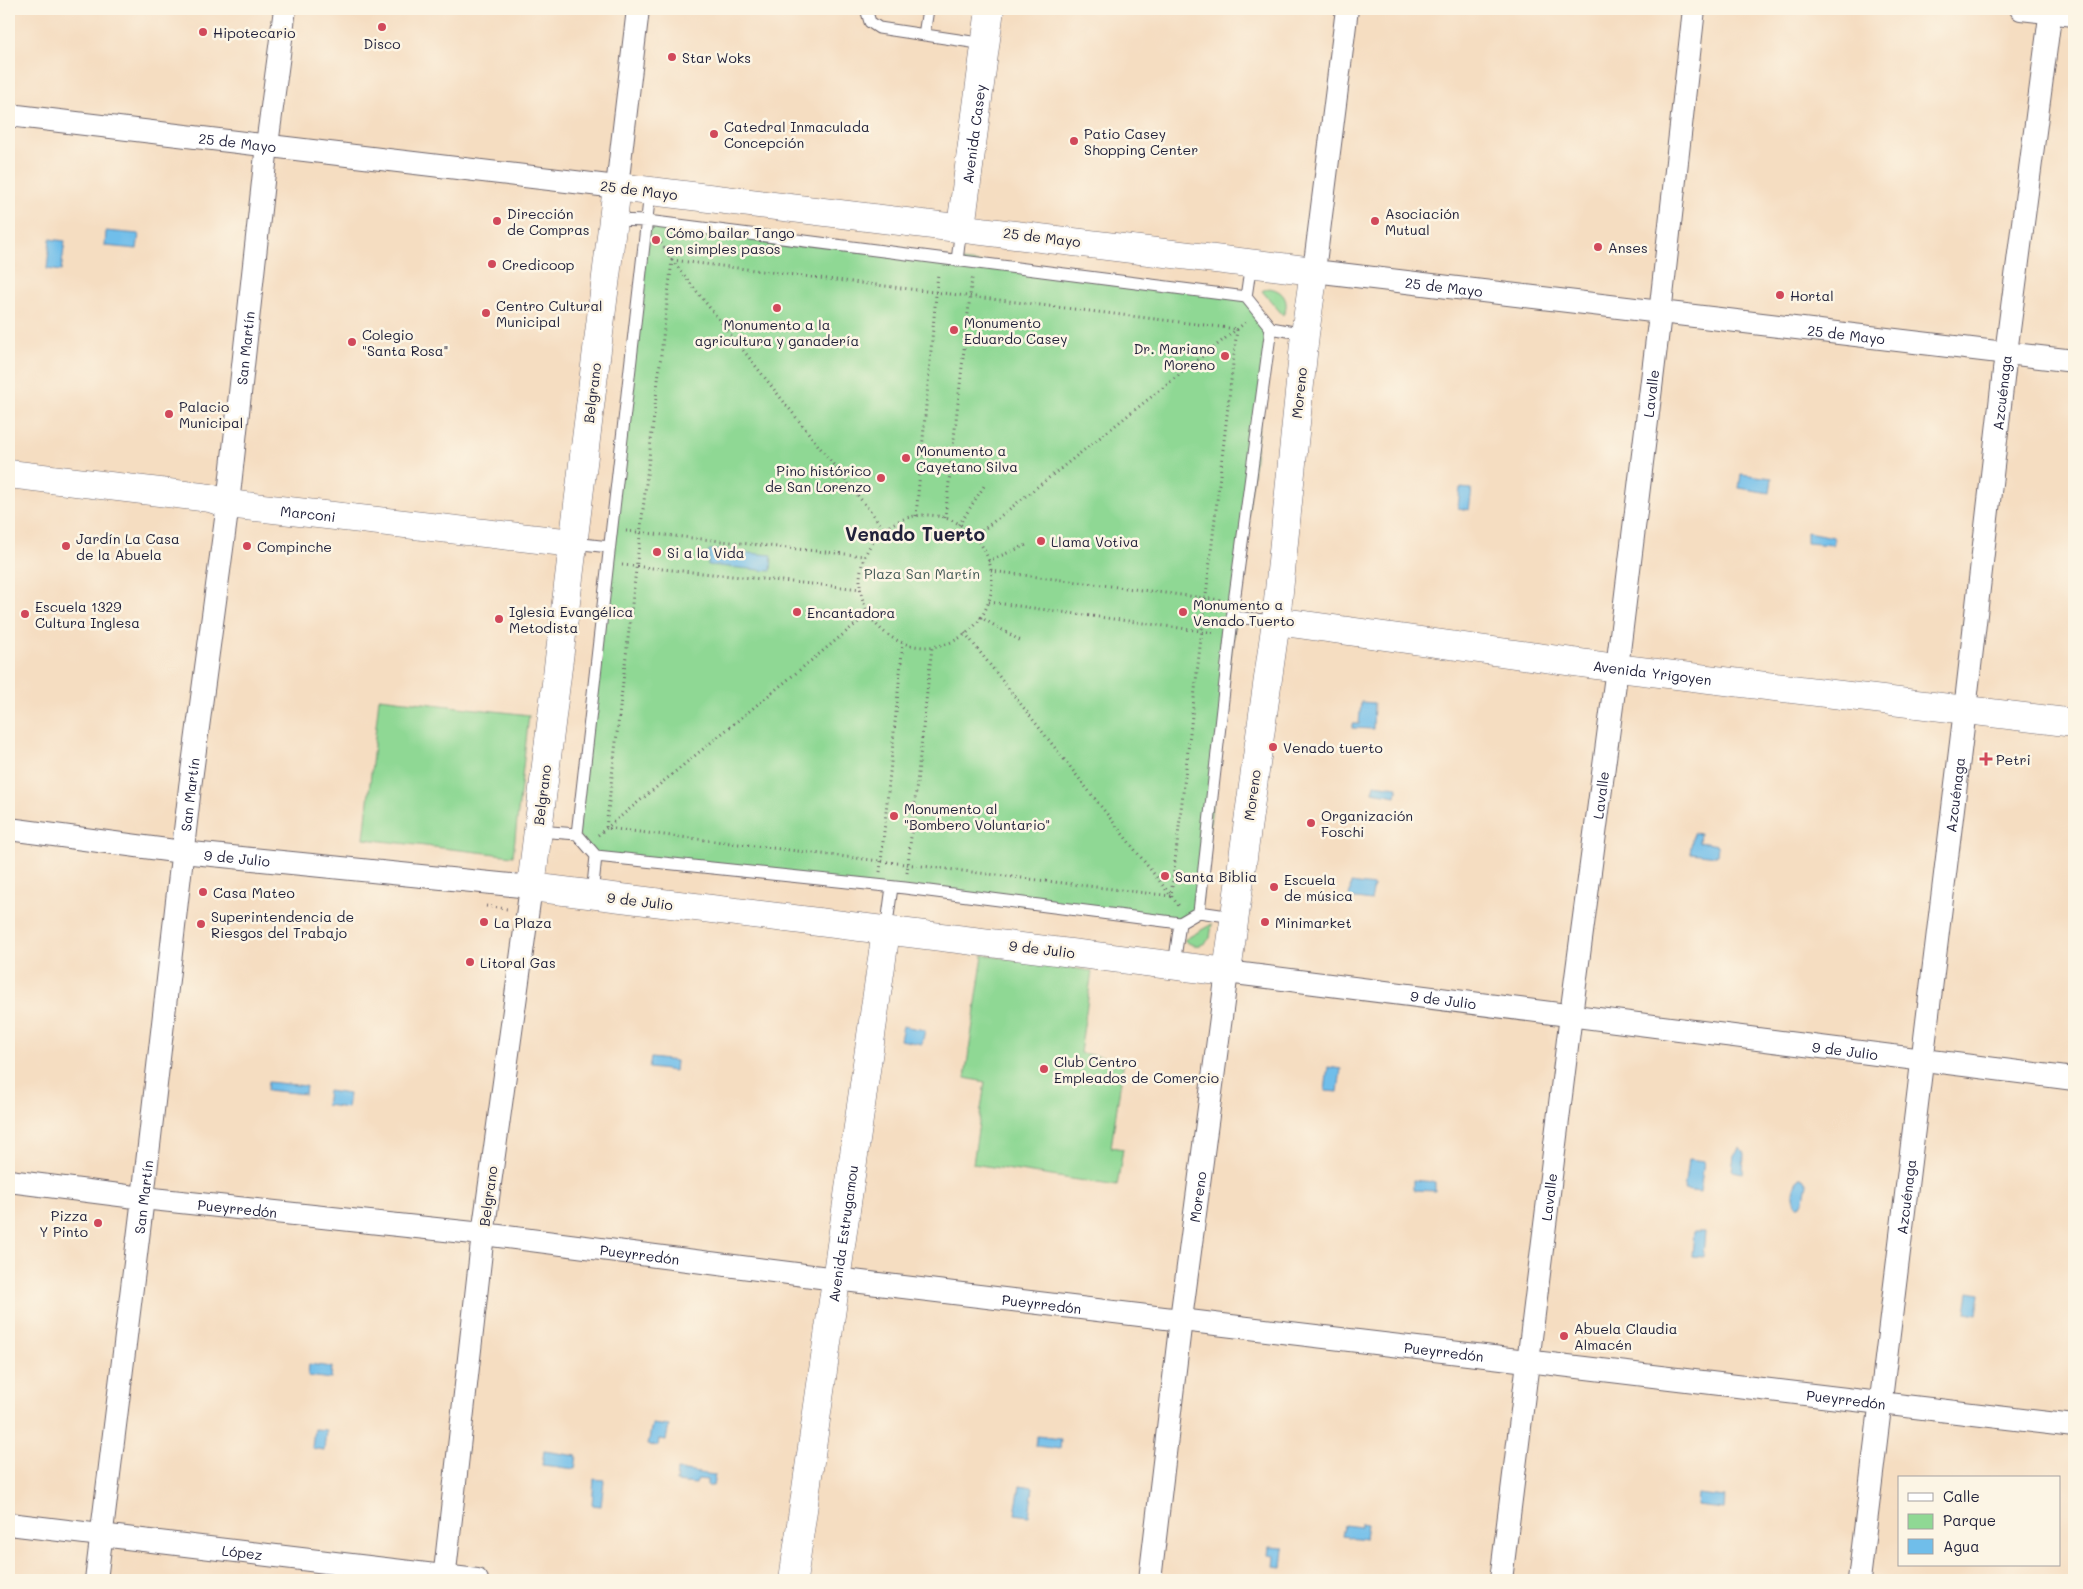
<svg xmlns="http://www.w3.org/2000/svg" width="2083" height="1589" viewBox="0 0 2083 1589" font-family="Mali,sans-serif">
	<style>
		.green { fill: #8fd894; stroke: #587d68 }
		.water { fill: #70beea; stroke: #497092 }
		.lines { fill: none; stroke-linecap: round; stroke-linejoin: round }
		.service-casing { stroke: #6c636a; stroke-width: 13 }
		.minor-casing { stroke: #6c636a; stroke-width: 24 }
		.secondary-casing { stroke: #6c636a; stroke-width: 29 }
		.path { stroke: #6c636a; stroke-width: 3; stroke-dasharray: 1 4; stroke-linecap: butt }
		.service { stroke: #fff; stroke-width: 11 }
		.minor { stroke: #fff; stroke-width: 22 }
		.secondary { stroke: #fff; stroke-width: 28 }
		.poi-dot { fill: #d1495b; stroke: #fcf5e5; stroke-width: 2 }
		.labels { text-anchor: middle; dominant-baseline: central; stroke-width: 5; stroke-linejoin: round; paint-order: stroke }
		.poi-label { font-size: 14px; fill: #22223b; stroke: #fcf5e5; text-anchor: start }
		.street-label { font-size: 14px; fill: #22223b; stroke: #fcf5e5 }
		.park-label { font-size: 14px; fill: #435956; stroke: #fcf5e5 }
		.district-label { font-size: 19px; font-weight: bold; fill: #22223b; stroke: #fcf5e5 }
	</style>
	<rect width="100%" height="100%" fill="#fcf5e5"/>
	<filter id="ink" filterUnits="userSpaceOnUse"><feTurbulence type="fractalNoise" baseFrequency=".02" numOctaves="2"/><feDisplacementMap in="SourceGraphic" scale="10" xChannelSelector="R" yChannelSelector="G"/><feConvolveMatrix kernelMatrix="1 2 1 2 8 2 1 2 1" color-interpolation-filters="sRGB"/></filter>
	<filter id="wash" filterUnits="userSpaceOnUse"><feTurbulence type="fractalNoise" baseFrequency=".0096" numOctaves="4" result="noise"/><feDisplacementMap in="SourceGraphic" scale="20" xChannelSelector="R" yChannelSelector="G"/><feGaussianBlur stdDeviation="1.12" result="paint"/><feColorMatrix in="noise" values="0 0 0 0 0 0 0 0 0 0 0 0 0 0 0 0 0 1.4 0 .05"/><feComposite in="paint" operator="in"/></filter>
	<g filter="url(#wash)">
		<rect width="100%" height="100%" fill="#f5ddc1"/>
		<path class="green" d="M 647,221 L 1246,297 L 1271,328 L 1199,912 L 1180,923 L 596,856 L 577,834 Z
			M 1268,288 C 1283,289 1291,302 1283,315 L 1262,291 Z
			M 379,698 L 529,715 L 513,856 L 364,839 Z
			M 1212,924 L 1210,938 C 1202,948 1193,947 1184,940 Z
			M 983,955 L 1092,971 L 1080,1053 L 1124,1060 L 1111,1147 L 1123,1149 L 1117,1186 L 973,1164 L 985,1082 L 965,1078 Z"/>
		<path class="water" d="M 106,231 L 139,234 L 137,249 L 105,246 Z
			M 50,239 L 65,241 L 61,271 L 47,269 Z
			M 1741,474 L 1772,478 L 1770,493 L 1739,488 Z
			M 1460,488 L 1472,489 L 1469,510 L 1458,508 Z
			M 1807,532 L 1834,537 L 1833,545 L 1807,543 Z
			M 709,550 L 772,555 L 771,571 L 708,565 Z
			M 1361,702 L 1374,703 L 1373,729 L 1352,728 L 1352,724 L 1359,724 Z
			M 1374,784 L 1398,787 L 1396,796 L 1372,792 Z
			M 1693,833 L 1700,834 L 1699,842 L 1718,845 L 1717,856 L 1690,853 Z
			M 1351,883 L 1374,886 L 1371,901 L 1349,898 Z
			M 903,1026 L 925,1030 L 922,1044 L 900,1040 Z
			M 651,1058 L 676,1061 L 675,1071 L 649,1068 Z
			M 1328,1067 L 1341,1069 L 1338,1092 L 1325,1091 Z
			M 268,1082 L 306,1086 L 305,1094 L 267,1090 Z
			M 328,1091 L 349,1094 L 347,1108 L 326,1105 Z
			M 1740,1147 L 1744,1154 L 1743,1173 L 1732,1171 L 1734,1155 Z
			M 1688,1159 L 1704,1161 L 1700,1192 L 1684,1190 Z
			M 1799,1178 L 1803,1178 L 1807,1184 L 1804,1199 L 1800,1206 L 1797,1206 C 1790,1198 1793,1186 1799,1178 Z
			M 1413,1180 L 1435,1182 L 1435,1191 L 1413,1190 Z
			M 1694,1232 L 1705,1232 L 1703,1257 L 1692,1256 Z
			M 1969,1291 L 1980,1293 L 1977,1315 L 1966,1313 Z
			M 309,1364 L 332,1367 L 331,1379 L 308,1376 Z
			M 652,1424 L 669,1426 L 666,1440 L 659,1439 L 658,1446 L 648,1445 Z
			M 314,1429 L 326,1430 L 324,1450 L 312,1448 Z
			M 1037,1436 L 1061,1439 L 1060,1449 L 1036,1446 Z
			M 544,1451 L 577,1456 L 575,1469 L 542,1465 Z
			M 677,1470 L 715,1475 L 713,1486 L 707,1486 L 707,1480 L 698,1479 L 696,1484 L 676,1482 Z
			M 594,1479 L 604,1480 L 601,1506 L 592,1505 Z
			M 1020,1485 L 1033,1487 L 1029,1516 L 1015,1514 Z
			M 1698,1494 L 1725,1497 L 1724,1509 L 1697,1506 Z
			M 1361,1523 L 1367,1524 L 1365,1539 L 1342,1536 L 1344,1525 L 1361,1527 Z
			M 1269,1547 L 1284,1548 L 1282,1568 L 1274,1567 L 1275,1556 L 1268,1555 Z"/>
	</g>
	<g filter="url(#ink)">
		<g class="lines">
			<defs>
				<path id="service" d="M 866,9 L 870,22 L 879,28 L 985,44
					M 924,35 L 928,9
					M 650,192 L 577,834 L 596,856 L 905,888 L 1180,923 L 1199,912 L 1234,917
					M 613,220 L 647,221 L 1246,297
					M 957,261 L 961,227
					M 1271,328 L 1305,334
					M 574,543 L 609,547
					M 1232,617 L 1276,621
					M 538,831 L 577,834
					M 592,895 L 596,856
					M 1199,912 L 1234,602 L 1271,328 L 1246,297 L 1251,263
					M 886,931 L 892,887
					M 1174,965 L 1180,923"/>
				<g id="minor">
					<path id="s1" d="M 1347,9 L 1314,271 L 2074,361"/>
					<path d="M 2021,9 L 2074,15"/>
					<path id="s2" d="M 9,115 L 617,187 L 638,9"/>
					<path id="s3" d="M 9,829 L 182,852 L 531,887 L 483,1234 L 444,1580"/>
					<path id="s4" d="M 9,1181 L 143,1198 L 483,1234 L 836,1279 L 2074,1426"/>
					<path id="s5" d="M 9,1524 L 477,1580"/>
					<path id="s6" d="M 96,1580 L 143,1198 L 190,787 L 228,504 L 267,145 L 285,9"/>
					<path id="s7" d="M 1150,1580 L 1181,1319 L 1227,972 L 2074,1079"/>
					<path id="s8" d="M 1501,1580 L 1571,1015 L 1617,668 L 1660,314 L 1694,9"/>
					<path id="s9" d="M 1859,1580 L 1965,710 L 2006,353 L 2051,9"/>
				</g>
				<g id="secondary">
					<path d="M 617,187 L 1314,271 L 1305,334 L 1276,621 L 1227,972 L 531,887 Z"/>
					<path id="s10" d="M 961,227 L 990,9"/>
					<path id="s11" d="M 9,474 L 210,498 L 228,504 L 573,543"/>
					<path id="s12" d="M 1276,621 L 1617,668 L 2074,723"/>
					<path id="s13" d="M 793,1580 L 886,931"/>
				</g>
			</defs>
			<use href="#service" class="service-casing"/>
			<use href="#minor" class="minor-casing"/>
			<use href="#secondary" class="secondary-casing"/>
			<path class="path" d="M 661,243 L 672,260 L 885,530
				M 672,260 L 1237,329 L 1171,896 L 606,828 Z
				M860 581a66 66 0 1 1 132 0a66 66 0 1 1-132 0Z
				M 916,516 L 938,273
				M 945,518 L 972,278
				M 959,525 L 986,483
				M 626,531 L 864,556
				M 974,537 L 1246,322
				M 988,561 L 1029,544
				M 622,565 L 861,589
				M 991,571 L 1221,600
				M 989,602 L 1216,633
				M 980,617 L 1021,641
				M 965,633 L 1179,906
				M 598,835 L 868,614
				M 880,872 L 903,643
				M 907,873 L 932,647
				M 486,906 L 507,909"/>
			<use href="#service" class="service"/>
			<use href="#minor" class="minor"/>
			<use href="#secondary" class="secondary"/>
		</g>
	</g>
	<g class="poi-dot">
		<circle cx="382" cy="27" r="5"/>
		<circle cx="203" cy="32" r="5"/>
		<circle cx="672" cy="57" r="5"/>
		<circle cx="714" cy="134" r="5"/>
		<circle cx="1074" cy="141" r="5"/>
		<circle cx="497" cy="221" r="5"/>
		<circle cx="1375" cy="221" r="5"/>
		<circle cx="656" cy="240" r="5"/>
		<circle cx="1598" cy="247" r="5"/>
		<circle cx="492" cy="264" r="5"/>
		<circle cx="1780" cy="295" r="5"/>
		<circle cx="777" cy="308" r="5"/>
		<circle cx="486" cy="313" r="5"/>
		<circle cx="954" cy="330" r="5"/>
		<circle cx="352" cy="342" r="5"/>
		<circle cx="1225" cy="356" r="5"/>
		<circle cx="169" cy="414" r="5"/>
		<circle cx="906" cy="458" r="5"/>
		<circle cx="881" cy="478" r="5"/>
		<circle cx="1041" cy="541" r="5"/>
		<circle cx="66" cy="546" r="5"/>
		<circle cx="247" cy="546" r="5"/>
		<circle cx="657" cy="552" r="5"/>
		<circle cx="797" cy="612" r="5"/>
		<circle cx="1183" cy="612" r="5"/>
		<circle cx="25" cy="614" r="5"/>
		<circle cx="499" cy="619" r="5"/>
		<circle cx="1273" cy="747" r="5"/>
		<path d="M1983.5 751.5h5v5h5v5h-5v5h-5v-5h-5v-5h5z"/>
		<circle cx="894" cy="816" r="5"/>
		<circle cx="1311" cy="823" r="5"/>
		<circle cx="1165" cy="876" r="5"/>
		<circle cx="1274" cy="887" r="5"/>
		<circle cx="203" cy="892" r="5"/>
		<circle cx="484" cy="922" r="5"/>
		<circle cx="1265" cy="922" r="5"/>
		<circle cx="201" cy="924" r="5"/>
		<circle cx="470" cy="962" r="5"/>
		<circle cx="1044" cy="1069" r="5"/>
		<circle cx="98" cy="1223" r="5"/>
		<circle cx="1564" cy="1336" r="5"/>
	</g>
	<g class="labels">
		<g class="poi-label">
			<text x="213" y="32">Hipotecario</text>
			<text x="382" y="43" text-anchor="middle">Disco</text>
			<text x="682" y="57">Star Woks</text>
			<text x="724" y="126">Catedral Inmaculada<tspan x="724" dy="16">Concepción</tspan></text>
			<text x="1084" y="133">Patio Casey<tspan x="1084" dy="16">Shopping Center</tspan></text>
			<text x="507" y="213">Dirección<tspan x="507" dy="16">de Compras</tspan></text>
			<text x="1385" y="213">Asociación<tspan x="1385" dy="16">Mutual</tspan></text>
			<text x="666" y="232">Cómo bailar Tango<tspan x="666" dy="16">en simples pasos</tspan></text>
			<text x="1608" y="247">Anses</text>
			<text x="502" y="264">Credicoop</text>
			<text x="1790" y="295">Hortal</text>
			<text x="496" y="305">Centro Cultural<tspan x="496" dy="16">Municipal</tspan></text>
			<text x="964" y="322">Monumento<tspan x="964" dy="16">Eduardo Casey</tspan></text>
			<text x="777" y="324" text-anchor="middle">Monumento a la<tspan x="777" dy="16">agricultura y ganadería</tspan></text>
			<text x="362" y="334">Colegio<tspan x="362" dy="16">"Santa Rosa"</tspan></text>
			<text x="1215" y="348" text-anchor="end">Dr. Mariano<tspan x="1215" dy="16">Moreno</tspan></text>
			<text x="179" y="406">Palacio<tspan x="179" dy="16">Municipal</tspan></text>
			<text x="916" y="450">Monumento a<tspan x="916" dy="16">Cayetano Silva</tspan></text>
			<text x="871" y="470" text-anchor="end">Pino histórico<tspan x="871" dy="16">de San Lorenzo</tspan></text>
			<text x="76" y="538">Jardín La Casa<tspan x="76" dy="16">de la Abuela</tspan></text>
			<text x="1051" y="541">Llama Votiva</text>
			<text x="257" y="546">Compinche</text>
			<text x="667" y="552">Si a la Vida</text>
			<text x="1193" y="604">Monumento a<tspan x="1193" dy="16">Venado Tuerto</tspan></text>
			<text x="35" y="606">Escuela 1329<tspan x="35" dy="16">Cultura Inglesa</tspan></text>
			<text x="509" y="611">Iglesia Evangélica<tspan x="509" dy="16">Metodista</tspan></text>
			<text x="807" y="612">Encantadora</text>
			<text x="1283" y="747">Venado tuerto</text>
			<text x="1996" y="759">Petri</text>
			<text x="904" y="808">Monumento al<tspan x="904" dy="16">"Bombero Voluntario"</tspan></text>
			<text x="1321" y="815">Organización<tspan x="1321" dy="16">Foschi</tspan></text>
			<text x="1175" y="876">Santa Biblia</text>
			<text x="1284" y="879">Escuela<tspan x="1284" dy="16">de música</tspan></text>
			<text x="213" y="892">Casa Mateo</text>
			<text x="211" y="916">Superintendencia de<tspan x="211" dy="16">Riesgos del Trabajo</tspan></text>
			<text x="494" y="922">La Plaza</text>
			<text x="1275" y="922">Minimarket</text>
			<text x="480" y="962">Litoral Gas</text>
			<text x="1054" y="1061">Club Centro<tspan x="1054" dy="16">Empleados de Comercio</tspan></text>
			<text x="88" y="1215" text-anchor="end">Pizza<tspan x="88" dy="16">Y Pinto</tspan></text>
			<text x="1574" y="1328">Abuela Claudia<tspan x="1574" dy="16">Almacén</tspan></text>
		</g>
		<g class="street-label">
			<text stroke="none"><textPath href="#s10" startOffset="94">Avenida Casey</textPath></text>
			<text stroke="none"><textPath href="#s2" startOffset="230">25 de Mayo</textPath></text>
			<text transform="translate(639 190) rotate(7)">25 de Mayo</text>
			<text transform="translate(1042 237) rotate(7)">25 de Mayo</text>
			<text stroke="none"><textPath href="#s1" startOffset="395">25 de Mayo</textPath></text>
			<text stroke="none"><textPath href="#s1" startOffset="800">25 de Mayo</textPath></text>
			<text stroke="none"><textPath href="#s6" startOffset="1241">San Martín</textPath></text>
			<text stroke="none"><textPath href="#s9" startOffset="1196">Azcuénaga</textPath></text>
			<text transform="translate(592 393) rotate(-83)">Belgrano</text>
			<text transform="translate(1299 393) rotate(-84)">Moreno</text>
			<text stroke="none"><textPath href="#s8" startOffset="1196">Lavalle</textPath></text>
			<text stroke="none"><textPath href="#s11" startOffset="302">Marconi</textPath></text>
			<text stroke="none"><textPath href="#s12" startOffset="380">Avenida Yrigoyen</textPath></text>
			<text stroke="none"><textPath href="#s6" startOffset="791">San Martín</textPath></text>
			<text transform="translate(542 795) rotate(-83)">Belgrano</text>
			<text transform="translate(1252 795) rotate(-82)">Moreno</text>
			<text stroke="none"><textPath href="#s8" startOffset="791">Lavalle</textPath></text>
			<text stroke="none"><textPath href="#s9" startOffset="791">Azcuénaga</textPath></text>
			<text stroke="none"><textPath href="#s3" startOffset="230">9 de Julio</textPath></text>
			<text transform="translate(640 901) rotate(7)">9 de Julio</text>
			<text transform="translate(1042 949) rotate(7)">9 de Julio</text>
			<text stroke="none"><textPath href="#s7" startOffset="831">9 de Julio</textPath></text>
			<text stroke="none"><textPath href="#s7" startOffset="1236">9 de Julio</textPath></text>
			<text transform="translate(488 1196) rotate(-82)">Belgrano</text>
			<text stroke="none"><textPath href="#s7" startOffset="386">Moreno</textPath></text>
			<text stroke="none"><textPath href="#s8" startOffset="386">Lavalle</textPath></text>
			<text stroke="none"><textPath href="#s6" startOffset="386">San Martín</textPath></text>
			<text stroke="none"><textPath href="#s9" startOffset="386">Azcuénaga</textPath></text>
			<text stroke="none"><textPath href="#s4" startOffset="230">Pueyrredón</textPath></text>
			<text stroke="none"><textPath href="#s13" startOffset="350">Avenida Estrugamou</textPath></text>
			<text stroke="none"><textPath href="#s4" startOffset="635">Pueyrredón</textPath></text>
			<text stroke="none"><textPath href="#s4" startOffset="1040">Pueyrredón</textPath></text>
			<text stroke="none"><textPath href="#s4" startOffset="1445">Pueyrredón</textPath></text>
			<text stroke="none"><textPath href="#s4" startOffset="1850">Pueyrredón</textPath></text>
			<text stroke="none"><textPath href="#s5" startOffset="235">López</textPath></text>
		</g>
		<g class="park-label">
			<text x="922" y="573">Plaza San Martín</text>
		</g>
		<g class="district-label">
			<text x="915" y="533">Venado Tuerto</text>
		</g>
	</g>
	<rect width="2083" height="1589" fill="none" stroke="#fcf5e5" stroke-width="30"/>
	<rect x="1898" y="1476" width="162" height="90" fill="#fcf5e5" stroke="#a5a1a1"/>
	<rect x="1908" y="1493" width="25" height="8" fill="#ffffff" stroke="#a5a1a1"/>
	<text x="1943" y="1502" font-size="15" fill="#22223b">Calle</text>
	<rect x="1908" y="1514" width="25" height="15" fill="#8fd894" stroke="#a5a1a1"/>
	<text x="1943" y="1526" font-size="15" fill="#22223b">Parque</text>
	<rect x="1908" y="1539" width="25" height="15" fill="#70beea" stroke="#a5a1a1"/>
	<text x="1943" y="1552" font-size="15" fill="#22223b">Agua</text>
</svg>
